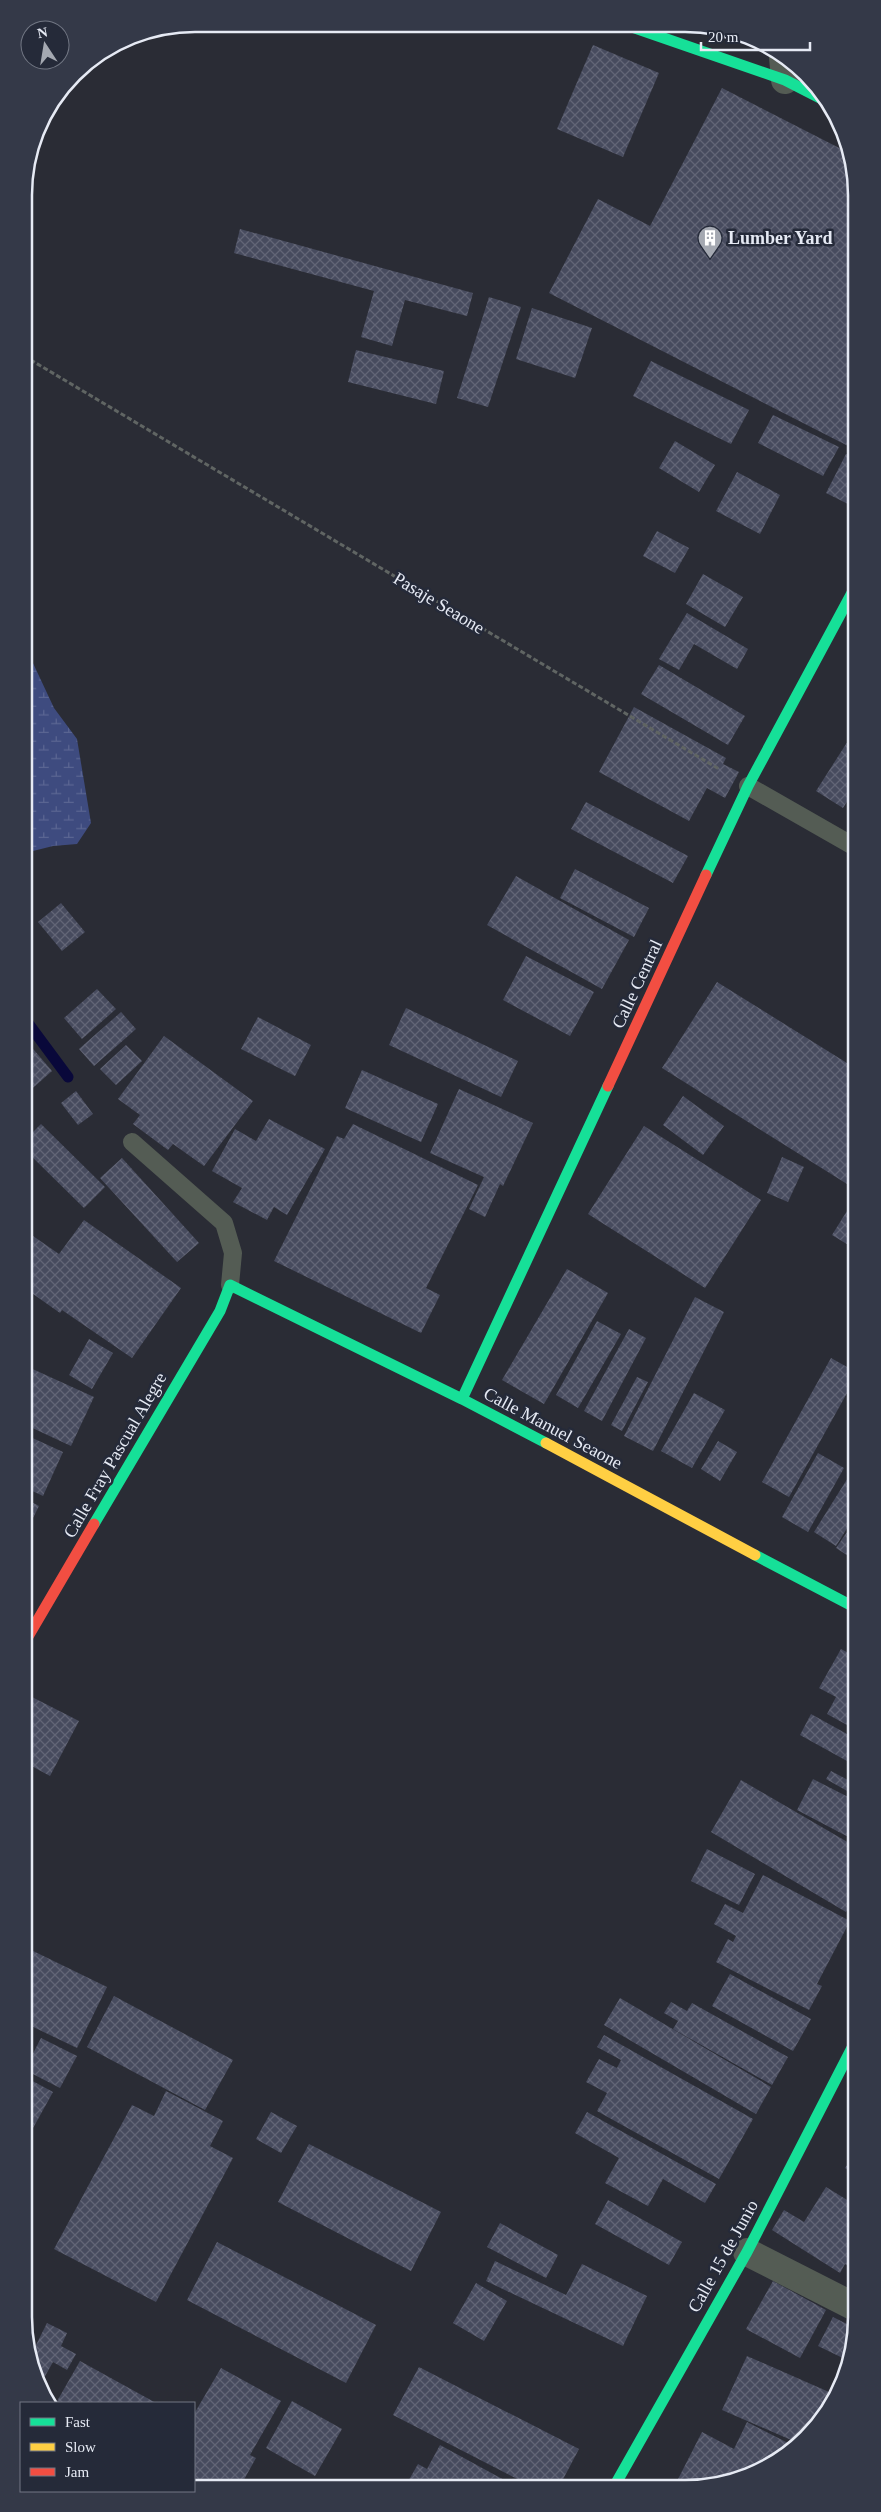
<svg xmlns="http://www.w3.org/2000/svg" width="881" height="2512" viewBox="0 0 881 2512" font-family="'Times New Roman',serif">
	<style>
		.wetland { fill: url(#wetland-marsh) }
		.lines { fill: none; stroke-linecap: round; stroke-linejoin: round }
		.stream { stroke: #09083a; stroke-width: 11 }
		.building { fill: url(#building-cross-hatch) }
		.path { stroke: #606563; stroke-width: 3; stroke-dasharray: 5 2.5; stroke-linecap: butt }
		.lane { stroke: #545c54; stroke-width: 18 }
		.street { stroke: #545c54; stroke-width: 28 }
		.fast { stroke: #16e098; stroke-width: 11 }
		.slow { stroke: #ffcf43; stroke-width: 11 }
		.jam { stroke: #f24e42; stroke-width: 11 }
		.labels { text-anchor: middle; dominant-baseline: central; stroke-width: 5; stroke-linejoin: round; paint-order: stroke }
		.poi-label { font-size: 18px; font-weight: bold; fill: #e6eaf4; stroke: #252a39; text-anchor: start }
		.street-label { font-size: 18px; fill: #e6eaf4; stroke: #252a39 }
		.rim { fill: none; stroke: #e6eaf4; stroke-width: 2.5 }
	</style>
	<defs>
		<pattern id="wetland-marsh" width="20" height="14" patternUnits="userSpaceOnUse" patternTransform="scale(1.25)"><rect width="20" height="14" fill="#3e4b7f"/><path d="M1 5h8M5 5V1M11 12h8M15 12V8" fill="none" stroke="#5a6592"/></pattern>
		<pattern id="building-cross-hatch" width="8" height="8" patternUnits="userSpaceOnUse" patternTransform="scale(1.25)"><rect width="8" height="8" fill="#474b5e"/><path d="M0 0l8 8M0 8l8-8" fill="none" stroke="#626576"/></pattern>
	</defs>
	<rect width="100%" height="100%" fill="#2a2c35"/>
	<path class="wetland" d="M 25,646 L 54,708 L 77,739 L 91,823 L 77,844 L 53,846 L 25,853 Z"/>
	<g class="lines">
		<path class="stream" d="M 25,1019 L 68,1077"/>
	</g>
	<path class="building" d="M 495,26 L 508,26 L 507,29 Z
		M 696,27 L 719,27 L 740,34 L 696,28 Z
		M 593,45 L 659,73 L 623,157 L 557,129 Z
		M 722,88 L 851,154 L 854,162 L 854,449 L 549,293 L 598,199 L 650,226 Z
		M 240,229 L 473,293 L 467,316 L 405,300 L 392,346 L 361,337 L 374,291 L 234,253 Z
		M 489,297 L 521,307 L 488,407 L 457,398 Z
		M 532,308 L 592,328 L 575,378 L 516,359 Z
		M 356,350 L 444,371 L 436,404 L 348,382 Z
		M 651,361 L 749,410 L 731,444 L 633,396 Z
		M 773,415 L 839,447 L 823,476 L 758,443 Z
		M 675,441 L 715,465 L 699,492 L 659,468 Z
		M 846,454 L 854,458 L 854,492 L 848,504 L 826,493 Z
		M 737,472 L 780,495 L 760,534 L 716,511 Z
		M 657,531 L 689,548 L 675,573 L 643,556 Z
		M 703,574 L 743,597 L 725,627 L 686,604 Z
		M 687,613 L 748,649 L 737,669 L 694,644 L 679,670 L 659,659 Z
		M 659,665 L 745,716 L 728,745 L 641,694 Z
		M 634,707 L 726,758 L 723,764 L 739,772 L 725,798 L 707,788 L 689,821 L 599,772 Z
		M 855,730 L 855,789 L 843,808 L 816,791 Z
		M 586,802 L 688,856 L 673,883 L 571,829 Z
		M 575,869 L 649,908 L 634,937 L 560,898 Z
		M 516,876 L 629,940 L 602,989 L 487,925 Z
		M 61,903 L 85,932 L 62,951 L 38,922 Z
		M 526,956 L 594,992 L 570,1036 L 503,1000 Z
		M 717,982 L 855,1068 L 855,1189 L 662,1068 Z
		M 97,989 L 116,1009 L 82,1039 L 64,1018 Z
		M 406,1008 L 518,1061 L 501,1097 L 389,1045 Z
		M 121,1012 L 136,1029 L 94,1066 L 79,1049 Z
		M 258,1017 L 311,1045 L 295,1076 L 241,1049 Z
		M 164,1036 L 253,1101 L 204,1166 L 173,1144 L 168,1150 L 133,1124 L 140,1115 L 118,1099 Z
		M 28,1043 L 52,1071 L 25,1095 L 25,1045 Z
		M 126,1045 L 142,1061 L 116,1085 L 100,1069 Z
		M 362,1070 L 438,1104 L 421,1142 L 345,1108 Z
		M 459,1089 L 533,1123 L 503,1186 L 500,1184 L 485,1217 L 469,1209 L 484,1177 L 430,1153 Z
		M 76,1091 L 93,1114 L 78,1125 L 61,1103 Z
		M 683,1096 L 724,1126 L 703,1155 L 663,1125 Z
		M 269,1119 L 325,1149 L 287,1215 L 274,1207 L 267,1220 L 233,1202 L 242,1188 L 212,1171 L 235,1129 L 256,1141 Z
		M 41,1124 L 105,1187 L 84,1208 L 25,1150 L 25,1140 Z
		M 353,1124 L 478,1185 L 426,1288 L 440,1295 L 421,1333 L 274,1261 L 337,1136 L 344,1139 Z
		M 644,1126 L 761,1200 L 705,1288 L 588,1214 Z
		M 782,1157 L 804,1167 L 788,1202 L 767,1193 Z
		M 122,1158 L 199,1243 L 177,1262 L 100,1178 Z
		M 852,1203 L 855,1205 L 855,1249 L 832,1235 Z
		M 84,1220 L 181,1288 L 132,1358 L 62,1310 L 60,1313 L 26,1289 L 26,1246 L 33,1236 L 59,1254 Z
		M 567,1269 L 608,1293 L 544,1404 L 502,1380 Z
		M 695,1297 L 724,1312 L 653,1451 L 624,1436 Z
		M 597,1321 L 621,1334 L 578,1408 L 556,1395 Z
		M 629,1329 L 646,1338 L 602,1421 L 584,1411 Z
		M 89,1339 L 113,1353 L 92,1389 L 69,1375 Z
		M 831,1358 L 856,1372 L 856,1377 L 789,1497 L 762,1482 Z
		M 26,1366 L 94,1397 L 71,1446 L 26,1425 Z
		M 637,1377 L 648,1382 L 622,1431 L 611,1425 Z
		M 694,1393 L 725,1410 L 692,1468 L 661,1451 Z
		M 26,1435 L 63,1452 L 43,1496 L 26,1488 Z
		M 718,1441 L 737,1452 L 720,1481 L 701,1469 Z
		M 818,1453 L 844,1468 L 808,1532 L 782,1517 Z
		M 856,1465 L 856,1514 L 836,1546 L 814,1532 Z
		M 26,1499 L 39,1506 L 30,1524 L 26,1522 Z
		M 856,1519 L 856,1561 L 836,1548 Z
		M 841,1649 L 856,1657 L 856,1707 L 847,1725 L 827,1714 L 836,1697 L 819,1688 Z
		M 32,1697 L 79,1721 L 50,1776 L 26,1763 L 26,1708 Z
		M 811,1714 L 856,1739 L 856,1766 L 800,1735 Z
		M 856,1767 L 856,1796 L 826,1779 L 831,1771 L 848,1780 Z
		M 813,1779 L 856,1801 L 856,1841 L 797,1810 Z
		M 741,1780 L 856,1847 L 856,1894 L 846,1912 L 711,1832 Z
		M 707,1849 L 755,1874 L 739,1905 L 691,1881 Z
		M 763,1875 L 850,1921 L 817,1984 L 822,1986 L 809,2010 L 716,1962 L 728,1939 L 733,1942 L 736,1936 L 714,1924 L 725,1904 L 743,1913 Z
		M 27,1948 L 107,1987 L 77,2048 L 27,2024 Z
		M 730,1974 L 811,2019 L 793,2051 L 712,2006 Z
		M 114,1996 L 233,2060 L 205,2110 L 87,2047 Z
		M 620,1998 L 771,2087 L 756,2114 L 604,2025 Z
		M 671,2002 L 687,2011 L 692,2003 L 788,2057 L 772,2085 L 673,2029 L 678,2021 L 664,2013 Z
		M 604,2035 L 753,2119 L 719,2179 L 597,2111 L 607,2093 L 586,2082 L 599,2059 L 617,2068 L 621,2060 L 597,2047 Z
		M 41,2038 L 77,2056 L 60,2088 L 27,2071 L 27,2065 Z
		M 27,2078 L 53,2092 L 27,2139 Z
		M 166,2091 L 223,2121 L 210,2146 L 233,2158 L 156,2302 L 54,2249 L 132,2105 L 154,2116 Z
		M 271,2112 L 297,2126 L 281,2153 L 256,2139 Z
		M 587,2112 L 716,2184 L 705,2203 L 663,2179 L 648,2206 L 605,2183 L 619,2158 L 575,2133 Z
		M 309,2144 L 441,2212 L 411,2271 L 278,2202 Z
		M 857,2151 L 857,2176 L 845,2168 Z
		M 826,2187 L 857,2206 L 857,2271 L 845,2264 L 840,2273 L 772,2230 L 784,2210 L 804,2222 Z
		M 608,2200 L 682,2242 L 669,2265 L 595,2224 Z
		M 500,2223 L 558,2255 L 546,2278 L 487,2247 Z
		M 217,2242 L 376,2325 L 346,2383 L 187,2300 Z
		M 495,2261 L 566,2295 L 582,2264 L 647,2296 L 623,2346 L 486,2281 Z
		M 773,2281 L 826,2310 L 800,2358 L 746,2329 Z
		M 476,2283 L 507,2301 L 484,2341 L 453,2323 Z
		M 833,2317 L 857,2329 L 849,2361 L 818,2346 Z
		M 47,2323 L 67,2333 L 61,2346 L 76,2354 L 67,2370 L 53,2362 L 40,2385 L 30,2357 Z
		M 747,2356 L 829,2392 L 818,2420 L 820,2421 L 815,2429 L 798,2443 L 722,2410 Z
		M 80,2361 L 156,2403 L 56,2403 Z
		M 419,2367 L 579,2449 L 560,2485 L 529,2485 L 393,2415 Z
		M 221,2368 L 281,2401 L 250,2455 L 256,2458 L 241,2485 L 194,2485 L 194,2414 Z
		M 292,2401 L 342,2429 L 315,2476 L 266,2448 Z
		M 747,2422 L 794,2446 L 772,2465 L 719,2485 L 675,2485 L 702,2432 L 734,2449 Z
		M 440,2445 L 495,2475 L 514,2485 L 406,2485 L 418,2464 L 427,2469 Z"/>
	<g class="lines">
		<path class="path" d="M 24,356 L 719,769"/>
		<path class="lane" d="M 748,786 L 855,847
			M 132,1142 L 224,1223 L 233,1253 L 230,1285"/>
		<path class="street" d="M 783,57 L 785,80
			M 747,2252 L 857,2308"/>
		<path class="fast" d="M 632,27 L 785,80 L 828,102
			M 706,875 L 748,786 L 854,589
			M 462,1399 L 608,1086
			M 94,1524 L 220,1311 L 230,1285 L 462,1399 L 546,1443
			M 755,1555 L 856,1608
			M 615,2485 L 747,2252 L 856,2040"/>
		<path class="slow" d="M 546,1443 L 755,1555"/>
		<path class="jam" d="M 608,1086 L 706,875
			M 26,1640 L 94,1524"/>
	</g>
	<defs>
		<symbol id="building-pin" viewBox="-11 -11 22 30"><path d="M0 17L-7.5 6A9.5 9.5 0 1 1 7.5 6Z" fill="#a4a8b1" stroke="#252a39"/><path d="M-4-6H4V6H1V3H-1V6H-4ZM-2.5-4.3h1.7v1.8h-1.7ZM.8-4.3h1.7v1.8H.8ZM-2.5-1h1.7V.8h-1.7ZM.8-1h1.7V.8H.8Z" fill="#fff"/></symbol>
	</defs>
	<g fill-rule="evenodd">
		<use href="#building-pin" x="696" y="224" width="28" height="38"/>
	</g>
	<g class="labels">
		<g class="poi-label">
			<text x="728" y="238">Lumber Yard</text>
		</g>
		<g class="street-label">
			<text transform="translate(439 603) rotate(31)">Pasaje Seaone</text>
			<text transform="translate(637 984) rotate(-65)">Calle Central</text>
			<text transform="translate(553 1428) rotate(28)">Calle Manuel Seaone</text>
			<text transform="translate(115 1455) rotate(-60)">Calle Fray Pascual Alegre</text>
			<text transform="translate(723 2256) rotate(-61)">Calle 15 de Junio</text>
		</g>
	</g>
	<path d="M0 0H881V2512H0ZM195 32H685A163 163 0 0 1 848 195V2317A163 163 0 0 1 685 2480H195A163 163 0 0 1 32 2317V195A163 163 0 0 1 195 32Z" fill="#343948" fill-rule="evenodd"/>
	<path class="rim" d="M195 32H685A163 163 0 0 1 848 195V2317A163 163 0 0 1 685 2480H195A163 163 0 0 1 32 2317V195A163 163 0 0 1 195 32Z"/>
	<rect x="20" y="2402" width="175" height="90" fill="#252a39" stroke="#727784"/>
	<rect x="30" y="2418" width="25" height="8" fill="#16e098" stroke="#727784"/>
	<text x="65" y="2427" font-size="15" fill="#e6eaf4">Fast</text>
	<rect x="30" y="2443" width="25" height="8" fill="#ffcf43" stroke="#727784"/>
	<text x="65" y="2452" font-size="15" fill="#e6eaf4">Slow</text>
	<rect x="30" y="2468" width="25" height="8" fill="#f24e42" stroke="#727784"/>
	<text x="65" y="2477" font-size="15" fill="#e6eaf4">Jam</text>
	<g transform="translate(45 45) rotate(348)"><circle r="24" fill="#252a39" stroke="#727784"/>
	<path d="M0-4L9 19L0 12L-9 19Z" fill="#a4a8b1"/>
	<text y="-8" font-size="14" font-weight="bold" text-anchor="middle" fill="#e6eaf4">N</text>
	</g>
	<path d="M701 42v8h109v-8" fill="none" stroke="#e6eaf4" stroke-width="2.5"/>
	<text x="708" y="42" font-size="15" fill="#e6eaf4" stroke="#252a39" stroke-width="4" paint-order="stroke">20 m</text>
</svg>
